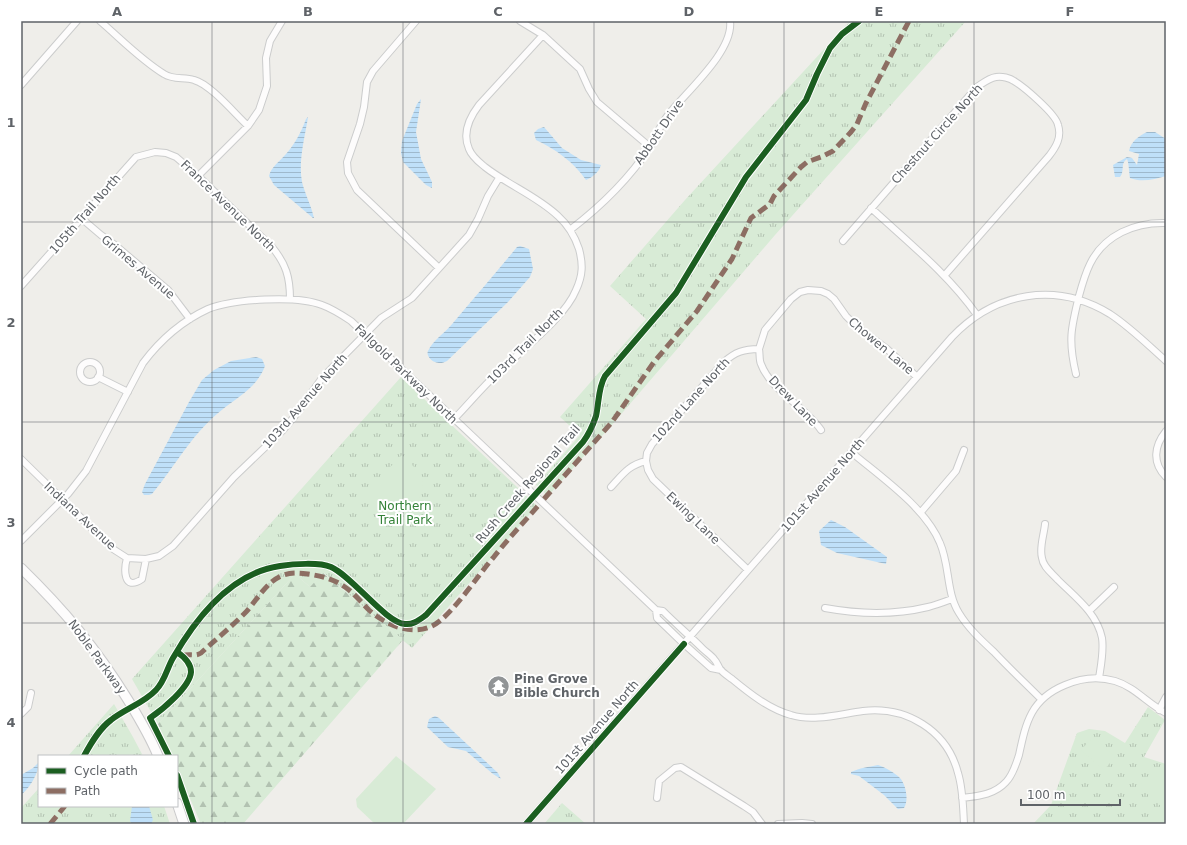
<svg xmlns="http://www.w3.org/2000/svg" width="1187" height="845" viewBox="0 0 1187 845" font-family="'DejaVu Sans',sans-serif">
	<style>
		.grass { fill: url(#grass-tufts) }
		.forest { fill: url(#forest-firs) }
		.pitch { fill: #d8ebd6 }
		.water { fill: url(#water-rules) }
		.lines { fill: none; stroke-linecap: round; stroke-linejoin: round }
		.street-casing { stroke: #cbcccc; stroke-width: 8 }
		.secondary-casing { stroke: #cacacb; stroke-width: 11 }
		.street { stroke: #fdfcfc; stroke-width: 6 }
		.secondary { stroke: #fdfcfc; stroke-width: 9 }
		.quiet { stroke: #8d6e63; stroke-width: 5; stroke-dasharray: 10 5; stroke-linecap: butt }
		.cycleway-casing { stroke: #fff; stroke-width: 8 }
		.cycleway { stroke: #1b5e20; stroke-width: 6 }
		.grid { fill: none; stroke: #5f6368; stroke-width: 1; stroke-opacity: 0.55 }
		.labels { text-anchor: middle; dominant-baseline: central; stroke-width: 4; stroke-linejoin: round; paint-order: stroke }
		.street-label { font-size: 12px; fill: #5f6368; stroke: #fff }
		.park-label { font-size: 12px; fill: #348238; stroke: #fff }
		.poi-label { font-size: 12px; font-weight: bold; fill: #5f6368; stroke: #fff; text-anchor: start }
		.neatline { fill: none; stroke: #5f6368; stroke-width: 1.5 }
		.grid-label { font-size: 13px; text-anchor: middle; font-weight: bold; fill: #5f6368 }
	</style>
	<defs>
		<pattern id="grass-tufts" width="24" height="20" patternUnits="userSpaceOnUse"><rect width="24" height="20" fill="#d8ebd6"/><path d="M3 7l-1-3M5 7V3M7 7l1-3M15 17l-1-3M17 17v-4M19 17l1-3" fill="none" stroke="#b2c2b1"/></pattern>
		<pattern id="forest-firs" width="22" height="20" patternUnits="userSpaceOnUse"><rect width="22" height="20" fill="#d8ebd6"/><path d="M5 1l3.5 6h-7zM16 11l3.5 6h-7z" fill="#b2c2b1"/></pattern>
		<pattern id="water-rules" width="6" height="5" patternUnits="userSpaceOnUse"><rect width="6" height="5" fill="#bfe0f9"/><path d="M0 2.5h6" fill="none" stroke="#9eb9cd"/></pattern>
	</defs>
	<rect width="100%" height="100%" fill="#efeeea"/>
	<path class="grass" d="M 850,21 L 966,21 L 775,235 L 611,426 L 548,496 L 536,485 L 580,435 L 560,417 L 646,319 L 610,286 L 685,200 Z
		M 401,377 L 537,506 L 412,648 L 324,573 L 310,587 L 295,574 L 158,724 L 132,679 Z
		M 114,704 L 133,737 L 143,756 L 68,756 Z
		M 1148,707 L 1165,720 L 1144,757 L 1166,764 L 1166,824 L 1033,824 L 1051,805 L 1077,733 L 1089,729 L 1105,731 L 1125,743 Z
		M 39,788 L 39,806 L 164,806 L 170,824 L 21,824 L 21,808 Z
		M 562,803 L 586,824 L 544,824 Z"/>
	<path class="forest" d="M 323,573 L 403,640 L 243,824 L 201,824 L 177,768 L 177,756 L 172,756 L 158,724 L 295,574 L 310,587 Z"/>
	<path class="pitch" d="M 402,455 L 422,475 L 423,492 L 413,507 L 395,523 L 368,496 L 368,489 Z
		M 1093,737 L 1115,757 L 1104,770 L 1081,750 Z
		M 396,756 L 436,789 L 403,824 L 375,824 L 357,807 L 356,799 Z
		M 1152,772 L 1166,785 L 1166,811 L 1139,786 Z"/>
	<path class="water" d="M 421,99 L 416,132 L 421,159 L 432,182 L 432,188 L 426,185 L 403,162 L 401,153 L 402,141 L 417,104 Z
		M 308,117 C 305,137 298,161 302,182 C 305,194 311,205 314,218 L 313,218 L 274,185 L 269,176 C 271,167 280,161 286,154 C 294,145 302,131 306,119 Z
		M 544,127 L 562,148 L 581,160 L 601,165 C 599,172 593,177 586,180 C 574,162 555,149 536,140 L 534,133 L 538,129 Z
		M 1147,132 L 1155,132 L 1166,139 L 1166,176 C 1155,179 1142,183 1130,178 C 1129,173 1129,163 1127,159 C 1120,163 1125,171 1120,177 L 1115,177 L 1113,165 L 1127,157 L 1132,158 L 1137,165 L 1139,154 L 1129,151 C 1131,141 1139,136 1147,132 Z
		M 520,246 L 529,249 L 533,269 L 530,277 L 508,302 L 447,361 C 443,363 440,364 435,362 C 431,361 426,355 428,351 C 433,340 446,332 453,323 C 474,298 496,273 517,247 Z
		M 256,357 L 262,359 L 265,366 C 257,387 240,396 223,409 C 193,432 176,465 152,494 L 149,495 L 144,495 L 142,492 L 145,484 L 189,402 L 202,380 L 214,370 L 231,361 Z
		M 831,520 L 845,527 L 887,557 L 886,564 L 837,553 L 821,545 L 819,531 Z
		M 435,716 L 439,718 L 498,773 L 501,779 L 493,774 L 466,751 L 448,747 L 427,727 L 429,719 Z
		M 39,762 C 39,773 29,789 21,795 L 21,775 L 33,768 Z
		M 878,765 C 885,767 895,773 900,778 C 906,785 909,800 904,808 L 898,809 L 884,795 L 859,776 L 851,774 L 851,772 C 860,768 868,767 878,765 Z
		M 132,806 L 149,806 L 153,820 L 151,824 L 132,824 L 130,821 Z"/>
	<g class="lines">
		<defs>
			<path id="street" d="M 100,21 C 121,39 141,60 164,74 C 173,80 184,77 194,80 C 210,84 235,114 248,126
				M 416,21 L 373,71 L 367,82 L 364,107 L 360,124 L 347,162 L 348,173 L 357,190 L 439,268
				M 520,21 L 543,35 L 580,69 L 589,89 L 597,102 L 650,147
				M 21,85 L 77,21
				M 198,176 L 248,126 L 259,110 L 267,86 L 266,58 L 270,41 L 282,21
				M 871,208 C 908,242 948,274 977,315
				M 81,218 L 101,235 L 115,245 L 168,290 L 190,319
				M 570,230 C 600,207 629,179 650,147 C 656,137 660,125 668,115 C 686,92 734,51 730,21
				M 843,241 L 977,87 C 983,83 989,78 996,77 C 1002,76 1010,78 1014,81 C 1024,87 1056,114 1058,125 C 1062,137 1056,147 1049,156 L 944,276
				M 21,286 L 136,157 L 155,152 L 166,153 L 176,157 L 198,176 L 272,247 C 286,264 290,277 290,299
				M 759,349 C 760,354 759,360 761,364 C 771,391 805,406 821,430
				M80 372a10 10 0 1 1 20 0a10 10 0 1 1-20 0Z
				M 1076,374 C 1068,341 1071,328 1079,296 C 1082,285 1085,274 1090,264 C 1104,235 1135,222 1166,223
				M 98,377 L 128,392
				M 454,419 C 469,404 482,387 498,373 C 520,351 565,318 576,290 C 583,275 583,264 579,249 C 575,237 567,224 558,216 C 537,196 508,185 485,167 C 479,162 472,157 469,149 C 462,133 469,118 479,105 L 543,35
				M 1166,431 C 1154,446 1152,463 1166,477
				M 851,452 C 881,477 926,508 940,543 C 950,566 946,592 959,613 C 968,628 981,640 994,652 C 1009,668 1025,683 1041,699
				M 21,459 L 113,549 L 127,558 L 146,559 L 159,556 L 173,546 L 234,477 L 283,430 L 294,417 L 322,378 L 381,318 L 412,298 L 469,235 L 478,219 L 488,196 L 499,178
				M 646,461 L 648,470 L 653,479 L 748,570
				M 611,487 C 623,474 629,465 646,461 L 647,453 L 652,444 L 724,362 C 735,352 744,349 759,349 L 765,330 L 791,299 L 800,292 L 808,290 L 821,291 L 828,294 L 834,299 L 846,316 L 857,327 L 887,349 L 917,377
				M 921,512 L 956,471 L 964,450
				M 1045,524 C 1044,535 1039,548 1042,558 C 1043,567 1052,573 1058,580 C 1075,597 1097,613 1102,638 C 1104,651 1101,665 1099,678
				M 21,541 L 68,494 L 86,471 L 143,363 C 161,339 182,321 208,309 C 233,299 297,295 322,305 C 333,309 342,315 351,321 L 656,610 L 663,611 C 676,624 690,636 703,649 C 706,652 711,655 714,659 C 717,662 718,666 720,669 C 723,673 728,676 732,679 C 749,693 769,709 791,715 C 814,722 840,714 863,711 C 906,706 947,730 958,773 C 963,789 963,807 964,824
				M 127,558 C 124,569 123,592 142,579 L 146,559
				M 825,608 C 858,614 895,615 928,607 C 936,605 944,602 952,599
				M 656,610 L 657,618 L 684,644 L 711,668 L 721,670
				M 1089,611 L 1114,587
				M 1159,710 L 1166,697
				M 21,714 L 28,707 L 31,693
				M 657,798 L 659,781 L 675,768 L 681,767 L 744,806 L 753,812 L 762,824
				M 962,798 C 978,796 994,795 1006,782 C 1013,775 1016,764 1019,755 C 1026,722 1031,699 1065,685 C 1081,678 1098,676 1115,681 C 1135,687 1148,704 1166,713
				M 526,824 L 952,337 C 995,292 1056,281 1110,314 C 1130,327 1148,345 1166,361
				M 778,824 L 802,823 L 812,824"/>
			<path id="secondary" d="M 21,568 C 64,610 96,648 128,700 C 139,718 150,736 158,756
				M 177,803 L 184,824"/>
		</defs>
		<use href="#street" class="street-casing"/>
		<use href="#secondary" class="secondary-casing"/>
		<use href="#street" class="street"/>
		<use href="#secondary" class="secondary"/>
		<path class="quiet" d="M 544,499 L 612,422 L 654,362 L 697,311 L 732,259 L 751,218 L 770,204 L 774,196 L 801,167 L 807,162 L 821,157 L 833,151 L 851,132 L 857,124 L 866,103 L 909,21
			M 182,656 C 189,653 195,657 201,653 C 215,640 230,628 244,614 C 256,602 265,583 281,576 C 290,572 299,573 308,574 C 321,576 334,579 345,587 C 354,593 361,602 369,610 C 386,625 411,636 432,626 C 451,617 478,575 493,558 C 507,540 523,523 538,506
			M 50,824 L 65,806"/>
		<defs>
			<path id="cycleway" d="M 84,756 C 91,743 99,729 111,720 C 125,709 144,703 156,690 C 165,681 167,668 173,658 C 196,618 231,573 280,566 C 293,564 319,562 331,567 C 353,577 386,623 405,624 C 413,625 419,620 426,615 L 583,442 C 589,434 593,425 596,416 C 599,403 598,388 605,376 L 676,293 L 746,177 L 806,100 L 817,74 L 830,48 L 842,34 L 859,21
				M 169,756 L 150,718 C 162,710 190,687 191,672 C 191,663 183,656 177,652
				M 177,775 L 194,824
				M 526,824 L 684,644"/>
		</defs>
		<use href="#cycleway" class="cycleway-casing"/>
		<use href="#cycleway" class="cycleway"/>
	</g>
	<path class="grid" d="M 212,21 L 212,824M 403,21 L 403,824M 594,21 L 594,824M 784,21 L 784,824M 974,21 L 974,824M 21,222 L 1166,222M 21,422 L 1166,422M 21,623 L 1166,623"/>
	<defs>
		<symbol id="temple-disc" viewBox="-11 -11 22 22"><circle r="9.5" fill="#919496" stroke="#fff"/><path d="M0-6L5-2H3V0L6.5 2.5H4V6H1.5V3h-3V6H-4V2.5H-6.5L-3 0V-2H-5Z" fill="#fff"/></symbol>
	</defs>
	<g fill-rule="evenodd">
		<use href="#temple-disc" x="486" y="674" width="25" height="25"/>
	</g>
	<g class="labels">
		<g class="street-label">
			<text transform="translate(659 132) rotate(-55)">Abbott Drive</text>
			<text transform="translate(937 134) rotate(-48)">Chestnut Circle North</text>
			<text transform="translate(228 206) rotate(44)">France Avenue North</text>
			<text transform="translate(85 214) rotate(-49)">105th Trail North</text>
			<text transform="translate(138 267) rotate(40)">Grimes Avenue</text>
			<text transform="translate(525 346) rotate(-45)">103rd Trail North</text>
			<text transform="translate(881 346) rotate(40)">Chowen Lane</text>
			<text transform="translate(406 374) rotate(44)">Fallgold Parkway North</text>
			<text transform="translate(691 400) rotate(-48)">102nd Lane North</text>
			<text transform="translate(305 401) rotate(-49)">103rd Avenue North</text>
			<text transform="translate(793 401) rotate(46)">Drew Lane</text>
			<text transform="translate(528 484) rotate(-49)">Rush Creek Regional Trail</text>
			<text transform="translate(823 485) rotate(-49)">101st Avenue North</text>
			<text transform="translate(80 516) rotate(43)">Indiana Avenue</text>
			<text transform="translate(693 518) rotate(44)">Ewing Lane</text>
			<text transform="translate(97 657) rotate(54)">Noble Parkway</text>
			<text transform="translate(597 727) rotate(-49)">101st Avenue North</text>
		</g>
		<g class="park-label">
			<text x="405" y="506">Northern<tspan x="405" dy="14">Trail Park</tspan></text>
		</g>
		<g class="poi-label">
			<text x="514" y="679">Pine Grove<tspan x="514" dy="14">Bible Church</tspan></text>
		</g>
	</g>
	<rect width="1187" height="845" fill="none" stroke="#ffffff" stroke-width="44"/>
	<rect x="38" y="755" width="140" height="52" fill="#ffffff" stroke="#bfc1c3"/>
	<rect x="46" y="768" width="20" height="6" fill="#1b5e20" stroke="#bfc1c3"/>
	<text x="74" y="775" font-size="12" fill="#5f6368">Cycle path</text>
	<rect x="46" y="788" width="20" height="6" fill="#8d6e63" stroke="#bfc1c3"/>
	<text x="74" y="795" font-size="12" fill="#5f6368">Path</text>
	<path d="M1021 799v6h99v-6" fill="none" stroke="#5f6368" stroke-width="2"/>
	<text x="1027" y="799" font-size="12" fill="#5f6368" stroke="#ffffff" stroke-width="3" paint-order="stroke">100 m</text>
	<rect x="22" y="22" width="1143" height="801" class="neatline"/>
	<g class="grid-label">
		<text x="117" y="16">A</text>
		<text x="308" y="16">B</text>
		<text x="498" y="16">C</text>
		<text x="689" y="16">D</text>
		<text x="879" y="16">E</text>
		<text x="1070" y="16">F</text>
		<text x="11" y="127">1</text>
		<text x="11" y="327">2</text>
		<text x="11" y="527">3</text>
		<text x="11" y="727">4</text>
	</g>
</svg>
